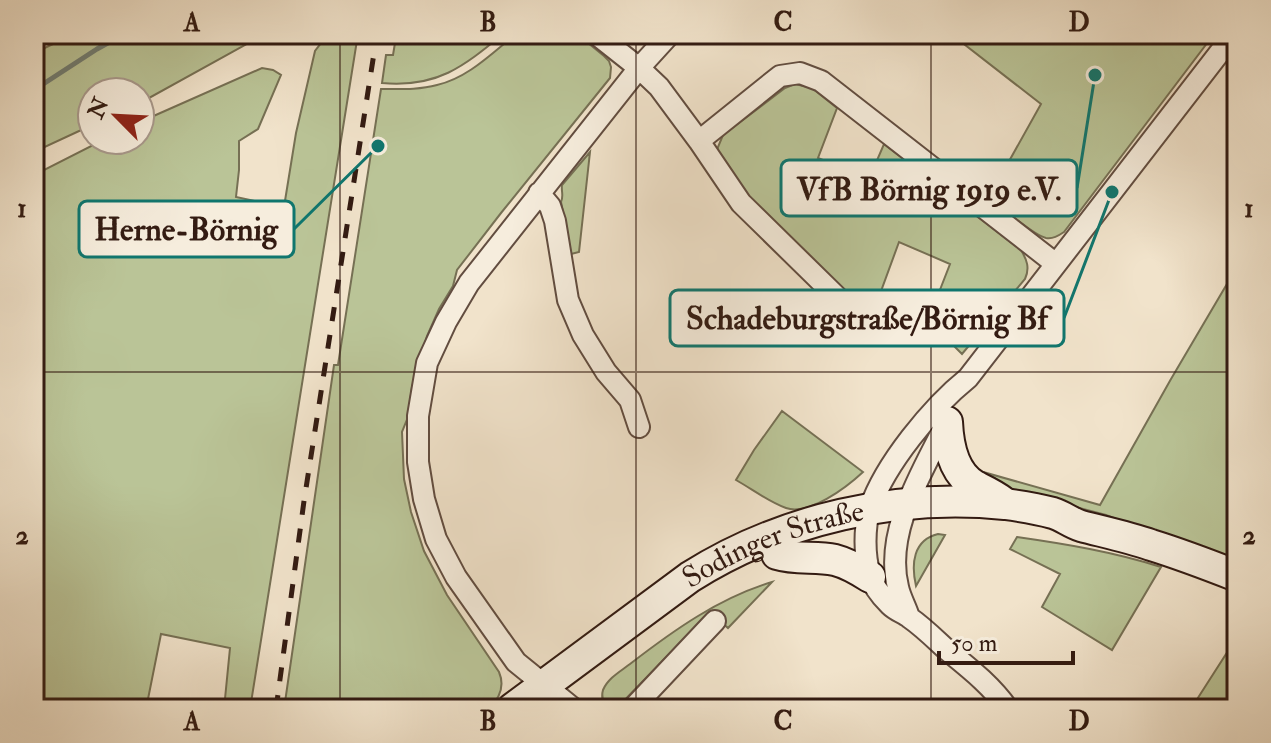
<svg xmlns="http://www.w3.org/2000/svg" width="1271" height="743" viewBox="0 0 1271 743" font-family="'IM FELL Double Pica',serif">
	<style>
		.green { fill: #bac497; stroke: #767054; stroke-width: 2 }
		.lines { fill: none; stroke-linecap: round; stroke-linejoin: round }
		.stream { stroke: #717d72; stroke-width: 5 }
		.street-casing { stroke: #624d40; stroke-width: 24 }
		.secondary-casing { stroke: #331b12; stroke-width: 34 }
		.street { stroke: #f6eddd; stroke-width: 20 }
		.secondary { stroke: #f6eddd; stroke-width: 30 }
		.rail { stroke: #331b12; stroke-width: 5; stroke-dasharray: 14 14; stroke-linecap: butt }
		.grid { fill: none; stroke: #331b12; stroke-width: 2; stroke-opacity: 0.55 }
		.labels { text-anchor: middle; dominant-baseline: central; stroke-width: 8; stroke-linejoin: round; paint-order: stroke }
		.street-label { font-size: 30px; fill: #331b12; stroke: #f6eddd }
		.leader { fill: none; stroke: #0f766e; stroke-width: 3 }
		.callout-dot { fill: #0f766e; stroke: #f6eddd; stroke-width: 3 }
		.callout { fill: #f6eddd; stroke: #0f766e; stroke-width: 3 }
		.callout-label { font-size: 32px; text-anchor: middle; font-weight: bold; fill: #331b12 }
		.neatline { fill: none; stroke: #331b12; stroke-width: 3 }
		.grid-label { font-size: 26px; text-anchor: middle; font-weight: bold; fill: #331b12 }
	</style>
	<rect width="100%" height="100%" fill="#f1e3cb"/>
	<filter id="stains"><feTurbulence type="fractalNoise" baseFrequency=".0025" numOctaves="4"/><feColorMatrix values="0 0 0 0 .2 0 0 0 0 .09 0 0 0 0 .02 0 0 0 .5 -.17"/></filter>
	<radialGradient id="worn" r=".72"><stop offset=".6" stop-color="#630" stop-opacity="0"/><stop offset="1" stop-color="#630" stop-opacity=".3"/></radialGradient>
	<path class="green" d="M 74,34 L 265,34 L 140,103 L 140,92 L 92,92 L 92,125 L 34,152 L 34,53 Z
		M 328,34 L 358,34 L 250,709 L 224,709 L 230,648 L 161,634 L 146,709 L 34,709 L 34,175 L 103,140 L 140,140 L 140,122 L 262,68 L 273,70 L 281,75 L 258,129 L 239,141 L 239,170 L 236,197 L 284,207 L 296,133 L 315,51 Z
		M 390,34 L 503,34 C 463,67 437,88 382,83 L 386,55 L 393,55 L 395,43 L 388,42 Z
		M 516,34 L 577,34 L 604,56 L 609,61 L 611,67 L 610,78 L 501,213 L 457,270 L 453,286 L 439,309 L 427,336 L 412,387 L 408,417 L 402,432 L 404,479 L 411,512 L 424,551 L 447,595 L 499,672 C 505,686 500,698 489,709 L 284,709 L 334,365 L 338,365 L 381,89 C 400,89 419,90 437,85 C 468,78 492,53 516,34 Z
		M 951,34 L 1214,34 L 1064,232 C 1058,236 1053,239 1046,238 C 1034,236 1000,206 989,197 L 1041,104 Z
		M 795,84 L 812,88 L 837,108 L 818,158 L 869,179 L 884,144 L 1021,250 C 1027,260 1030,268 1025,279 L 962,354 L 921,313 L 936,300 L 950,264 L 899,242 L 877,302 L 850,297 L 755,207 L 717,151 L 718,147 L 723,135 L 785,88 Z
		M 590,152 L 579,252 L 571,254 L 561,202 C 564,196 561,191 562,185 Z
		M 1237,267 L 1237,565 L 1106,515 L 992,485 L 978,478 L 983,472 L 1100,505 L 1171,379 Z
		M 782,411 L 863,472 C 847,487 809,516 786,508 C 769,502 752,489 736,480 L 754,450 Z
		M 938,534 L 945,535 L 916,586 C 911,564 913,540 938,534 Z
		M 1017,537 C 1066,544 1114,552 1161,567 L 1112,650 L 1042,607 L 1060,574 L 1010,549 Z
		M 772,582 L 728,628 L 710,612 L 616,709 L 605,708 C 603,702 601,697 603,690 C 608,678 621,671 630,664 C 674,630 719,598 772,582 Z
		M 1237,637 L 1237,709 L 1200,709 L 1194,704 Z"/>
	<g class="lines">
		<path class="stream" d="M 34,90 L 97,49 L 124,34"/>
		<defs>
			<path id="street" d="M 596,34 L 639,68 L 659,87 L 699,141 L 741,203 L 844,304 L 860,313 L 887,323
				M 699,141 L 780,76 L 800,73 L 821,81 L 1056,264
				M 539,193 L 550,206 L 555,221 L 568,300 L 583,335 L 606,372 L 630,400 L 639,427
				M 909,617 C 906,607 900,597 898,587 C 884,531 923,471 947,422
				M 574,709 L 516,662 L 456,577 L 436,539 L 424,499 L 418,462 L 418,416 L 427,363 L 446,322 L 469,283 L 639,68 L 670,34
				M 632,709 L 715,621
				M 1008,709 C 991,685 969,668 947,650 C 935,639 923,627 910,618 C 904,613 896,611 890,605 C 882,597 873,586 870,575 C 864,555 864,528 870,508 C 885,464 932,407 968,378 L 1234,34"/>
			<g id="secondary">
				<path d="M 947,422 C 948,444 953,473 975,486 C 985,491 994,495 1003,502"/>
				<path d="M 777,554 C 796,560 815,556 835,560 C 847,563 859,570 870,577"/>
				<path id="s1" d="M 512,709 L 690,577 C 782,519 897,493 1005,504 C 1020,506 1038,509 1053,513 C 1063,516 1071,523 1081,526 C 1104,532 1128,537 1151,545 C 1180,554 1209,565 1237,576"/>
			</g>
		</defs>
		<use href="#street" class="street-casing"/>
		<use href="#secondary" class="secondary-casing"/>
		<use href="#street" class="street"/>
		<use href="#secondary" class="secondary"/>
		<path class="rail" d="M 276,709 L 304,501 L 377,34"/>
	</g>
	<path class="grid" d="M 340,34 L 340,709M 636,34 L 636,709M 931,34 L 931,709M 34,372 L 1237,372"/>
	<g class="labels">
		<g class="street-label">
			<text stroke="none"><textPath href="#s1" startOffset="312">Sodinger Straße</textPath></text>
		</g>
	</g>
	<path class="leader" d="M1095 75L1077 188M378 146L294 229M1112 192L1064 318"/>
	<g class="callout-dot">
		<circle cx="1095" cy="75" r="8"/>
		<circle cx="378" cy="146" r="8"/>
		<circle cx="1112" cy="192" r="8"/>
	</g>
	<g class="callout">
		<rect x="781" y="160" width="296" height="56" rx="8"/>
		<rect x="79" y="201" width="215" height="56" rx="8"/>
		<rect x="670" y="290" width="394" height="56" rx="8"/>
	</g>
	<g class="callout-label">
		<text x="929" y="200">VfB Börnig 1919 e.V.</text>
		<text x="186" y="240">Herne-Börnig</text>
		<text x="867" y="329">Schadeburgstraße/Börnig Bf</text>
	</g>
	<rect width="1271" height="743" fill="none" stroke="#f1e3cb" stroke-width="88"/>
	<g transform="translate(116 116) rotate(294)"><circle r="38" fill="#f6eddd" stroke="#a8998c" stroke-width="2"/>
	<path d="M0-6L14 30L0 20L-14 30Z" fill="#8f2418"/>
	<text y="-12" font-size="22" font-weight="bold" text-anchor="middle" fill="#331b12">N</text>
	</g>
	<path d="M939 651v12h134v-12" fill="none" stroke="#331b12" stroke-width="4"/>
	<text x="951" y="651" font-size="24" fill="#331b12" stroke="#f6eddd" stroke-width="6" paint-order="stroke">50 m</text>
	<rect x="44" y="44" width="1183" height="655" class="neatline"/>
	<g class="grid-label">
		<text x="192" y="31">A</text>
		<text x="488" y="31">B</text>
		<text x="783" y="31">C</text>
		<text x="1079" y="31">D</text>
		<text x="22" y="217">1</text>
		<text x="1249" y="217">1</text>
		<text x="22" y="544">2</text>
		<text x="1249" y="544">2</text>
		<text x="192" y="730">A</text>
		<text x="488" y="730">B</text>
		<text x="783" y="730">C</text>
		<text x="1079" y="730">D</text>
	</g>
	<rect width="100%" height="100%" filter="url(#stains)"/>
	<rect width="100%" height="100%" fill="url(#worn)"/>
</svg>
